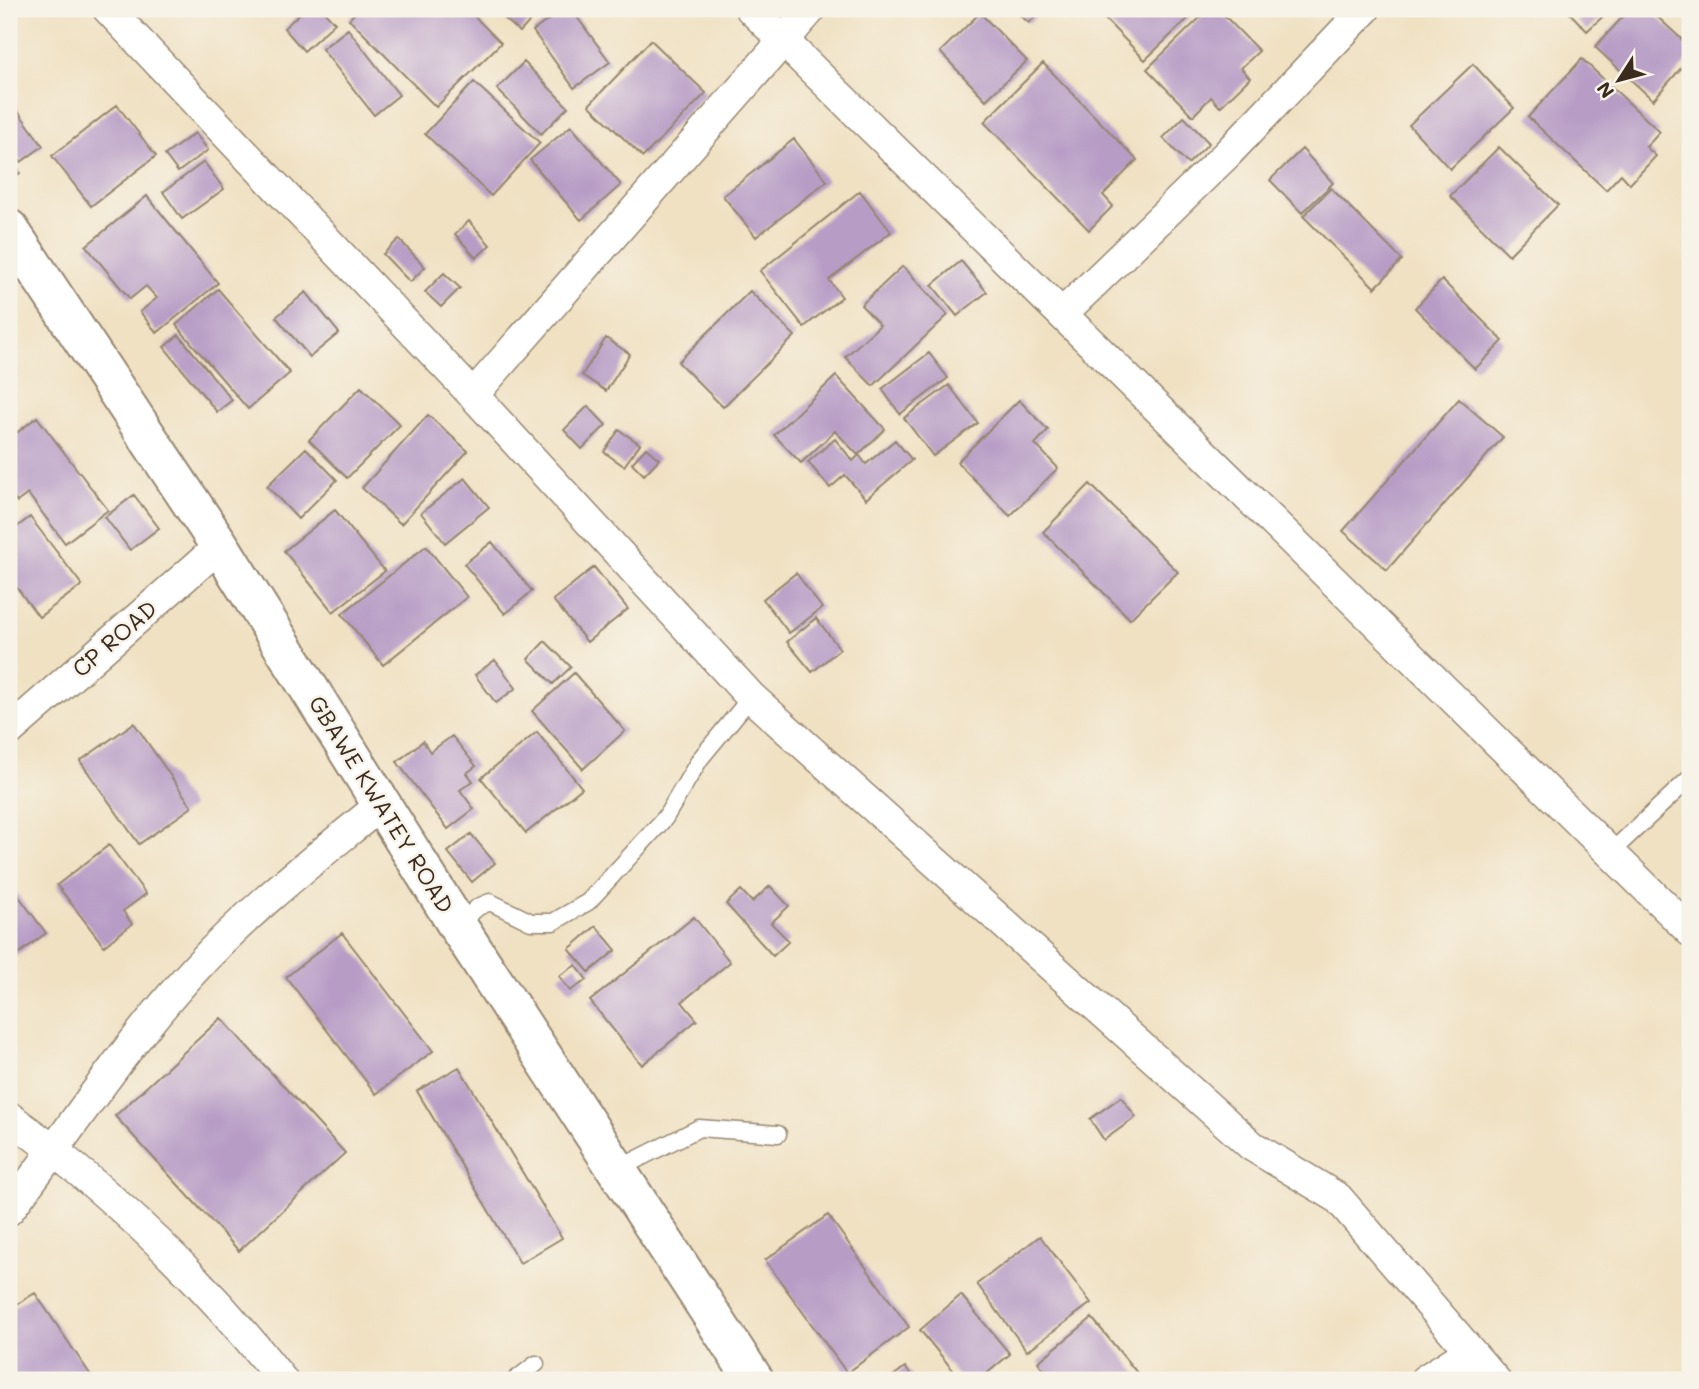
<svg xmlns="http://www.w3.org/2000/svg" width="1699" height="1389" viewBox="0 0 1699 1389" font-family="Mali,sans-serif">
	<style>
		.building { fill: #b79dc6 }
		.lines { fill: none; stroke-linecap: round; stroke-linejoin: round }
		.service-casing { stroke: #968670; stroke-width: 19 }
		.minor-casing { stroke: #968670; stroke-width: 33 }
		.tertiary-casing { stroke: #968670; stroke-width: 42 }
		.service { stroke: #fff; stroke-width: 16 }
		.minor { stroke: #fff; stroke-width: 30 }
		.tertiary { stroke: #fff; stroke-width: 38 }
		.labels { text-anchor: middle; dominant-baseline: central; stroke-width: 5; stroke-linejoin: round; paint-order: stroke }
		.street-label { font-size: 23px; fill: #3b2a1e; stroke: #f7f3e8 }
	</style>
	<rect width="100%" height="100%" fill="#f7f3e8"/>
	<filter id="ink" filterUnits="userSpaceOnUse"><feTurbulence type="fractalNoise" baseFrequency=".0143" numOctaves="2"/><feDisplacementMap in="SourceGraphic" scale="14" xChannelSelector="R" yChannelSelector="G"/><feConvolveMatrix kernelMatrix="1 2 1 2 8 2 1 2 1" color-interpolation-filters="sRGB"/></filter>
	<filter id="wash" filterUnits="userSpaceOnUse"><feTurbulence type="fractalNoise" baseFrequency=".00686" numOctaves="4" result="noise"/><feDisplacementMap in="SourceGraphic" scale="28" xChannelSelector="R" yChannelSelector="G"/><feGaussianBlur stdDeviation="1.57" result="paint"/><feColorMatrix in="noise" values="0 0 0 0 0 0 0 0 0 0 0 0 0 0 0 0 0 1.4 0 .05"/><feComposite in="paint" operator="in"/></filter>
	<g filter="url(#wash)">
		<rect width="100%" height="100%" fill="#f0e1c3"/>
		<g id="blocks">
			<path class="building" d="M 305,9 L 322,9 L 335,23 L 304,51 L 284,28 Z
				M 359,9 L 467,9 L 501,43 L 436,107 L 349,19 Z
				M 494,9 L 541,9 L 520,32 Z
				M 563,9 L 571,9 L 610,62 L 574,88 L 533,31 Z
				M 1013,9 L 1043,9 L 1029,23 Z
				M 1101,9 L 1198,9 L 1145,60 L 1098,12 Z
				M 1209,9 L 1218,9 L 1259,51 L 1241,68 L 1250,78 L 1220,107 L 1211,97 L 1193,116 L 1147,69 Z
				M 1566,9 L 1611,9 L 1587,31 Z
				M 1630,9 L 1649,9 L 1690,47 L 1690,58 L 1653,100 L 1595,47 Z
				M 980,13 L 1027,61 L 986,100 L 940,52 Z
				M 348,29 L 399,95 L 374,115 L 322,49 Z
				M 651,40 L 706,93 L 643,157 L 589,105 Z
				M 1582,59 L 1660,132 L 1646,147 L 1656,156 L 1630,184 L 1621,174 L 1606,190 L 1528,117 Z
				M 524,62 L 568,107 L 541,134 L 497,89 Z
				M 1043,63 L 1137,160 L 1103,195 L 1113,206 L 1089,230 L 984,122 Z
				M 1473,64 L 1514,108 L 1450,169 L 1409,125 Z
				M 474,82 L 540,143 L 491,196 L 425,134 Z
				M 117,105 L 156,156 L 91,206 L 52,156 Z
				M 17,110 L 43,146 L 21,162 L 9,146 L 9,117 Z
				M 1184,117 L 1209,143 L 1188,164 L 1163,138 Z
				M 571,126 L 621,185 L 581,220 L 530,160 Z
				M 195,133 L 208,150 L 178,172 L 165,155 Z
				M 794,139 L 827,181 L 756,237 L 723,196 Z
				M 1499,147 L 1558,205 L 1509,255 L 1450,196 Z
				M 1302,149 L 1333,183 L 1302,213 L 1270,180 Z
				M 9,156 L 20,173 L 9,181 Z
				M 204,162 L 224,189 L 182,219 L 163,192 Z
				M 1331,188 L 1402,260 L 1375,288 L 1303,216 Z
				M 860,191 L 891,232 L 829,280 L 842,297 L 804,327 L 760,271 Z
				M 147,196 L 218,283 L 157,333 L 140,312 L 157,298 L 146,286 L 130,299 L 86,246 Z
				M 469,221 L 490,245 L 476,258 L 455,234 Z
				M 399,239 L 425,267 L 410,282 L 383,254 Z
				M 961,261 L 987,292 L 957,316 L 932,285 Z
				M 903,266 L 948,315 L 873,386 L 845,357 L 880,325 L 861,305 Z
				M 444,273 L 460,288 L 441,307 L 425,292 Z
				M 1442,280 L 1503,341 L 1475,369 L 1415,308 Z
				M 218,289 L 290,373 L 248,409 L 176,325 Z
				M 750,291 L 795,336 L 723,407 L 678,362 Z
				M 306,292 L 339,333 L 310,357 L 276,317 Z
				M 179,335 L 232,400 L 217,412 L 164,347 Z
				M 606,338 L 630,354 L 606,391 L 582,375 Z
				M 929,353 L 948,378 L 900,414 L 882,389 Z
				M 836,376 L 885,429 L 858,455 L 835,431 L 801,463 L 774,435 Z
				M 949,385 L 978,423 L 933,456 L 904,418 Z
				M 361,387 L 400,425 L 347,478 L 309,440 Z
				M 1459,399 L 1503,437 L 1387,570 L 1343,531 Z
				M 1019,400 L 1048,430 L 1035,444 L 1058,468 L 1010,516 L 957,462 Z
				M 588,406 L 606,425 L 582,449 L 564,430 Z
				M 428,415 L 468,451 L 401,524 L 362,488 Z
				M 37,417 L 108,510 L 65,543 L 28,494 L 17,502 L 9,492 L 9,439 Z
				M 619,430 L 640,444 L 624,466 L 604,452 Z
				M 835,439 L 853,461 L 859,455 L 866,464 L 895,440 L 912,460 L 866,499 L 845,475 L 830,488 L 808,462 Z
				M 306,448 L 337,480 L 298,519 L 267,486 Z
				M 646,448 L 659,459 L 644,475 L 632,463 Z
				M 465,478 L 489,507 L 445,543 L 421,513 Z
				M 1090,484 L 1178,572 L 1130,619 L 1043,532 Z
				M 134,495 L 159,528 L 130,550 L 105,517 Z
				M 335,510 L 385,571 L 333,612 L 284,551 Z
				M 30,517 L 82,585 L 39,617 L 9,577 L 9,533 Z
				M 492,542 L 532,591 L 505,614 L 464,564 Z
				M 426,546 L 467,597 L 383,665 L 342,614 Z
				M 594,567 L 628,609 L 587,642 L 553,600 Z
				M 796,573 L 822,608 L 789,633 L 763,599 Z
				M 816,618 L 840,649 L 812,672 L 787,642 Z
				M 545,641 L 571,667 L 553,684 L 528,659 Z
				M 495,660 L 516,688 L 496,703 L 475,675 Z
				M 574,673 L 625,731 L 583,769 L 532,711 Z
				M 134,723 L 192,807 L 139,844 L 80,761 Z
				M 537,732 L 582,788 L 526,833 L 481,778 Z
				M 452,736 L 476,766 L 467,773 L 473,781 L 460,790 L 474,809 L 448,829 L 397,762 L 423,741 L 430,752 Z
				M 471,834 L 495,863 L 472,882 L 448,852 Z
				M 109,845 L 146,894 L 123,911 L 132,924 L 104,946 L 57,885 Z
				M 11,886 L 46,933 L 9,961 L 9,888 Z
				M 770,886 L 789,906 L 771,923 L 789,941 L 773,956 L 726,904 L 741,890 L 752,902 Z
				M 694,917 L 730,962 L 682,1002 L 697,1020 L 642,1065 L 590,1001 Z
				M 596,926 L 616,950 L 589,972 L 569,949 Z
				M 342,933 L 433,1051 L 376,1094 L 286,977 Z
				M 576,965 L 587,980 L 570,991 L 559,976 Z
				M 221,1018 L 345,1153 L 239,1251 L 115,1116 Z
				M 459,1067 L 562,1238 L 520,1263 L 417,1091 Z
				M 1121,1097 L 1136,1117 L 1104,1140 L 1090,1119 Z
				M 828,1215 L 909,1327 L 847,1373 L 765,1260 Z
				M 1040,1236 L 1091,1303 L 1027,1351 L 977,1284 Z
				M 35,1293 L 94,1380 L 9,1380 L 9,1309 Z
				M 961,1295 L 1010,1354 L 979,1380 L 961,1380 L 920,1330 Z
				M 1092,1318 L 1143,1380 L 1052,1380 L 1038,1362 Z
				M 905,1367 L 915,1380 L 888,1380 Z"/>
		</g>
	</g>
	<g filter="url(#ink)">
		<use href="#blocks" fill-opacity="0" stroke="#968670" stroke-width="2"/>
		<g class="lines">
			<defs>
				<path id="service" d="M 1610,853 L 1690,778
					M 458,925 L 478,907 L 490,902 L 531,922 L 553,922 L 588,902 L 665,818 L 700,759 L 751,697
					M 616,1170 L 699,1128 L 778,1134
					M 515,1380 L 536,1364"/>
				<path id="minor" d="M 108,9 L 473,395 L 751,697 L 1252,1146 L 1338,1198 L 1495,1380
					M 751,9 L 1690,931
					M 1063,313 L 1226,155 L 1365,9
					M 473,395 L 811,9
					M 9,731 L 220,546
					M 9,1117 C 112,1192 203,1279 282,1380
					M 9,1210 C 71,1129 126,1044 195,969 C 252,907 319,856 383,803
					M 1425,1380 L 1469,1352"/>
				<path id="tertiary" d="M 9,229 L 220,546 L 457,925 L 754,1380"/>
			</defs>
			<use href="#service" class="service-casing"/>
			<use href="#minor" class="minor-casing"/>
			<use href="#tertiary" class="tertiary-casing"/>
			<use href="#service" class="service"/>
			<use href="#minor" class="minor"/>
			<use href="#tertiary" class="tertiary"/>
		</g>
	</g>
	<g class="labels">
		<g class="street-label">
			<text transform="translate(114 638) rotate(-41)">CP ROAD</text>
			<text transform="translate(382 804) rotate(58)">GBAWE KWATEY ROAD</text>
		</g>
	</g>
	<rect width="1699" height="1389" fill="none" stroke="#f7f3e8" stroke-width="35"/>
	<g transform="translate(1619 80) rotate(234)" stroke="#f7f3e8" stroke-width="5" paint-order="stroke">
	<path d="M0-5L12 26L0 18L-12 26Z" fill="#3b2a1e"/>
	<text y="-10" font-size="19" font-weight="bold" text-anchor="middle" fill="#3b2a1e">N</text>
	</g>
</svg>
